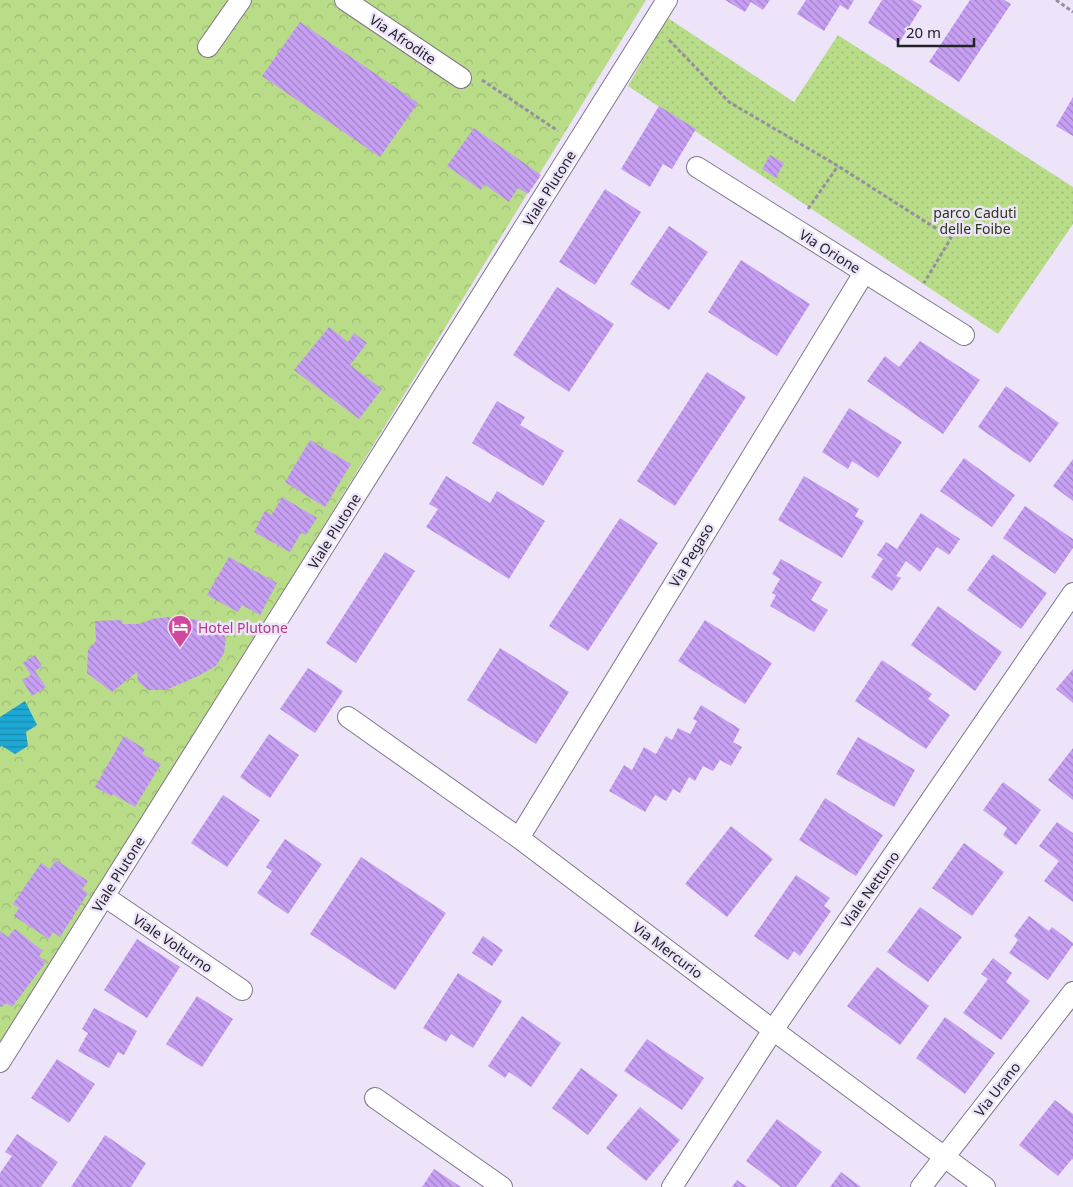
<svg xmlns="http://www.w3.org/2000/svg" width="1073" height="1187" viewBox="0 0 1073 1187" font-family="'Noto Sans',sans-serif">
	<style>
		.forest { fill: url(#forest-crowns) }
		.park { fill: url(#park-dots) }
		.water { fill: url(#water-rules) }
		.building { fill: url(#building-back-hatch) }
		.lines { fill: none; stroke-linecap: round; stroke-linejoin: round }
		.minor-casing { stroke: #7f778a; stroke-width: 22 }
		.path { stroke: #958f9f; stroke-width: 3; stroke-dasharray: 4 2.5; stroke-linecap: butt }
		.minor { stroke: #fff; stroke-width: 20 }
		.labels { text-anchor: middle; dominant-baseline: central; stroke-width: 5; stroke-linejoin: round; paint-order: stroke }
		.street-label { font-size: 14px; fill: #242129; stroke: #ede4fa }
		.park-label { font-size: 14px; fill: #2a3813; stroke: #ede4fa }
		.hotel-label { font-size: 14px; fill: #b23c85; stroke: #ede4fa; text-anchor: start }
	</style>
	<defs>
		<pattern id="forest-crowns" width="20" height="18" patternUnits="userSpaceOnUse" patternTransform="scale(1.25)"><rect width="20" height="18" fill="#b8dc88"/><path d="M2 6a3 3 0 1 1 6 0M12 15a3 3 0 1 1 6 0" fill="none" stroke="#9ebc75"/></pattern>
		<pattern id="park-dots" width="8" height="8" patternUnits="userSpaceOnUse" patternTransform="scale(1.25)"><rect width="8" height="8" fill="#b8dc88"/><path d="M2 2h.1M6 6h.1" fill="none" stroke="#9ebc75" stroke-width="1.8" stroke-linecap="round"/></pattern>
		<pattern id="water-rules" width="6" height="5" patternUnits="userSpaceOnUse" patternTransform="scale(1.25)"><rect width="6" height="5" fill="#1da9d4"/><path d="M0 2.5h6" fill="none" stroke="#1989ac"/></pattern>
		<pattern id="building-back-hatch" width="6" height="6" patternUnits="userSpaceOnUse" patternTransform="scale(1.25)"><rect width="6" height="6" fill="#c7a0f4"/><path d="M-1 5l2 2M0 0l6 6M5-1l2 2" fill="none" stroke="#a182c6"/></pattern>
	</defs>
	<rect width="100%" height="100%" fill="#ede4fa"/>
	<path class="forest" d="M 0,0 L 646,0 L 0,1054 Z"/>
	<path class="park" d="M 668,18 L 794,102 L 838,35 L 1073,187 L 1073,224 L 998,334 L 628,86 L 660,30 Z"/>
	<path class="water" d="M 25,701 L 37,725 L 26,732 L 28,746 L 15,754 L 2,746 L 0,747 L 0,717 Z"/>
	<path class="building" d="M 725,0 L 770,0 L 763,10 L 751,2 L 745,12 Z
		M 806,0 L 854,0 L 848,10 L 840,5 L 824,31 L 797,14 Z
		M 882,0 L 912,0 L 922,6 L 899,43 L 868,23 Z
		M 970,0 L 1004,0 L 1011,4 L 959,82 L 929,62 Z
		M 300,22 L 418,103 L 380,157 L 262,76 Z
		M 1073,97 L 1073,136 L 1056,126 Z
		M 659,106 L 696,129 L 672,169 L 663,164 L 650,187 L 621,169 Z
		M 474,128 L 541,175 L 528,194 L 518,188 L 509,202 L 484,184 L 481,190 L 447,166 Z
		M 770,155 L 784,163 L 776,178 L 762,169 Z
		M 605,189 L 641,212 L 595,285 L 559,262 Z
		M 669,226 L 708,252 L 669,310 L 630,284 Z
		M 741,260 L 810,304 L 777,356 L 708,312 Z
		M 557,287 L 614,324 L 569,392 L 513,355 Z
		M 329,327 L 348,342 L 354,333 L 367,343 L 350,365 L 382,389 L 359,419 L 294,370 Z
		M 920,341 L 980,380 L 943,434 L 867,381 L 885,356 L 899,367 Z
		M 707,372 L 746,397 L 675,506 L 637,481 Z
		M 1006,386 L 1059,423 L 1030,463 L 978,427 Z
		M 497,401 L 525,417 L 520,425 L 564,451 L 543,486 L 472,443 Z
		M 849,408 L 902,442 L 878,478 L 852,461 L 848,469 L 822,452 Z
		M 310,440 L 351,464 L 325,507 L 285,482 Z
		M 964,458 L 1015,495 L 992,527 L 940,491 Z
		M 1073,459 L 1073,501 L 1053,486 Z
		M 446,476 L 490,503 L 497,491 L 545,521 L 509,579 L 426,527 L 438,509 L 429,504 Z
		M 804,476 L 859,509 L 855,516 L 864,521 L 842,558 L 778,520 Z
		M 282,497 L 317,518 L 306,535 L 301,533 L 290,552 L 254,532 L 265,511 L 272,515 Z
		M 1025,506 L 1073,539 L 1073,548 L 1055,574 L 1003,538 Z
		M 921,513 L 960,539 L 949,555 L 937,547 L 920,572 L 906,561 L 896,576 L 901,578 L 892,591 L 871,577 L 883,559 L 877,555 L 886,542 L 897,549 Z
		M 620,518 L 658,543 L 588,651 L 549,626 Z
		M 385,552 L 415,571 L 356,663 L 326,643 Z
		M 993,554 L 1047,593 L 1021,629 L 967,590 Z
		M 229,557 L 277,583 L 260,615 L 242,605 L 238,612 L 207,595 Z
		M 781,559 L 822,582 L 811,600 L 828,610 L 814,632 L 770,606 L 776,595 L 772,593 L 780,579 L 772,574 Z
		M 938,606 L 1002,652 L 975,691 L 911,645 Z
		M 169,617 L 199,620 L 222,632 L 226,639 L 224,653 L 216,666 L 198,676 L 166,690 L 148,690 L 138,681 L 137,672 L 112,692 L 87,673 L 88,650 L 96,641 L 95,621 L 122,620 L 122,624 L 140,624 L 152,619 Z
		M 705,620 L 772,663 L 745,704 L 678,661 Z
		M 500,648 L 569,692 L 536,744 L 467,700 Z
		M 35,655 L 42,666 L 35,671 L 46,687 L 32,696 L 22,680 L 31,675 L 23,663 Z
		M 882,660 L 932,694 L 928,699 L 950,715 L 926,749 L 855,701 Z
		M 308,668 L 343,691 L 315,733 L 280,709 Z
		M 1073,669 L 1073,703 L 1056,689 Z
		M 701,705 L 740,729 L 733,742 L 742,747 L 731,766 L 720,760 L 713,771 L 703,766 L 695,781 L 689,777 L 680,793 L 673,789 L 666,801 L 655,795 L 645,812 L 609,791 L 624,765 L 632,770 L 644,747 L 656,754 L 666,736 L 672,740 L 678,728 L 690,734 L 697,721 L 693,719 Z
		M 269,734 L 299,755 L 270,798 L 240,777 Z
		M 124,736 L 145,749 L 142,754 L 161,764 L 135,807 L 113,794 L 111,796 L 95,787 Z
		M 858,737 L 915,770 L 894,807 L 836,774 Z
		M 1073,748 L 1073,800 L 1048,780 Z
		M 1003,782 L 1041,810 L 1016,845 L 1003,835 L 1007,828 L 983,810 Z
		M 223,795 L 260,820 L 227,867 L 191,843 Z
		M 825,798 L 883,835 L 856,876 L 799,840 Z
		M 1057,822 L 1073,833 L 1073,902 L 1044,881 L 1059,861 L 1039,846 Z
		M 731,826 L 773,859 L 727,917 L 685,884 Z
		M 285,839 L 322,864 L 288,914 L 257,893 L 272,871 L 266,867 Z
		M 964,843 L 1004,872 L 972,916 L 932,888 Z
		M 361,857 L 446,913 L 395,990 L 310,934 Z
		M 56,860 L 88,881 L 82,889 L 88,893 L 60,937 L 53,932 L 49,939 L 14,916 L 19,908 L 13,904 L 41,863 L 50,869 Z
		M 796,875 L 830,898 L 824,906 L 831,911 L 800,956 L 794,951 L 788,960 L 754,936 Z
		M 920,907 L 962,937 L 928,982 L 887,952 Z
		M 1029,916 L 1049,931 L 1052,927 L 1073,943 L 1073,945 L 1048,980 L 1009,953 L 1018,940 L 1014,936 Z
		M 15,929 L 43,951 L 39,956 L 46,962 L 12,1007 L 6,1003 L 2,1007 L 0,1006 L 0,931 L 8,937 Z
		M 483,936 L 503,950 L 492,966 L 472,953 Z
		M 137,939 L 180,967 L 147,1018 L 104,990 Z
		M 993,958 L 1012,973 L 1006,982 L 1030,1001 L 1001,1040 L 963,1013 L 988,979 L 981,974 Z
		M 877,967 L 929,1006 L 900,1045 L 847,1006 Z
		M 458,973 L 502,1001 L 473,1048 L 451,1034 L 446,1042 L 423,1028 Z
		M 197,996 L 233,1019 L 202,1067 L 166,1044 Z
		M 94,1008 L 137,1031 L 124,1055 L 118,1052 L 109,1068 L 78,1051 L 88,1033 L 82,1029 Z
		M 522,1016 L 561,1043 L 531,1087 L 509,1072 L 505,1078 L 488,1066 Z
		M 945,1017 L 995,1053 L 965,1094 L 916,1058 Z
		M 647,1039 L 704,1078 L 682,1110 L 624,1071 Z
		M 57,1059 L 95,1084 L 69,1123 L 31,1098 Z
		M 581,1068 L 618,1095 L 588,1135 L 552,1108 Z
		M 1055,1100 L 1073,1114 L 1073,1160 L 1072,1159 L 1058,1176 L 1019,1145 Z
		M 640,1107 L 680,1140 L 646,1181 L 606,1148 Z
		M 777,1119 L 822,1152 L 796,1187 L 781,1187 L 746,1161 Z
		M 17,1134 L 58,1162 L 41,1187 L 0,1187 L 0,1173 L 12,1156 L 5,1152 Z
		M 105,1135 L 146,1163 L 131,1187 L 71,1187 Z
		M 434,1169 L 461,1187 L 422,1187 Z
		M 841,1172 L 861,1187 L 830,1187 Z
		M 737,1180 L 747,1187 L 732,1187 Z"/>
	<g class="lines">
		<defs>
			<path id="minor" d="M 345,0 L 461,78
				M 208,47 L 241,0
				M 697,167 L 964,335
				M 348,717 L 519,838 L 773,1030 L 985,1187
				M 519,838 L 864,273
				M 104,896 L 242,990
				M 0,1062 L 667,0
				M 375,1098 L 502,1187
				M 672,1187 L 773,1030 L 1073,593
				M 921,1187 L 1073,992"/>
		</defs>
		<use href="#minor" class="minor-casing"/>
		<path class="path" d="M 1056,0 L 1073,12
			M 669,40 L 729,102 L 838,166 L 951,238 L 924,283
			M 482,80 L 558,131
			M 808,209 L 838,166"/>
		<use href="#minor" class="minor"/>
	</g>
	<defs>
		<symbol id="hotel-pin" viewBox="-11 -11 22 30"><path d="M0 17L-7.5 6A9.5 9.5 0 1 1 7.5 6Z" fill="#d1479c" stroke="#ede4fa"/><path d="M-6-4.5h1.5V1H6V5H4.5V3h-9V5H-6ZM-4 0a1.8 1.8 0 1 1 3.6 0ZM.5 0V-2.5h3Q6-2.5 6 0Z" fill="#fff"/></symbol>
	</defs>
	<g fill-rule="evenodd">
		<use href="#hotel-pin" x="166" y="613" width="28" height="38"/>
	</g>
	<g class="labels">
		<g class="street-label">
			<text transform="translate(403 39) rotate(34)">Via Afrodite</text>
			<text transform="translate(549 188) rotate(-58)">Viale Plutone</text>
			<text transform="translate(830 251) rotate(32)">Via Orione</text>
			<text transform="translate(334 531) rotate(-58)">Viale Plutone</text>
			<text transform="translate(691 555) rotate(-59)">Via Pegaso</text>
			<text transform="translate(118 874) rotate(-58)">Viale Plutone</text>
			<text transform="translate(870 889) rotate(-55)">Viale Nettuno</text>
			<text transform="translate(173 943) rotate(34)">Viale Volturno</text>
			<text transform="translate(668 950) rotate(37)">Via Mercurio</text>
			<text transform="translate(997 1089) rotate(-52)">Via Urano</text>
		</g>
		<g class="park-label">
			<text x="975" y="212">parco Caduti<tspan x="975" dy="16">delle Foibe</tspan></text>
		</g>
		<g class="hotel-label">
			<text x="198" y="627">Hotel Plutone</text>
		</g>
	</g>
	<path d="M898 38v8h76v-8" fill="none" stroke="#242129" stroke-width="2.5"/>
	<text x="906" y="38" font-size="15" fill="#242129" stroke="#ede4fa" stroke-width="4" paint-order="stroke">20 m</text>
</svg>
